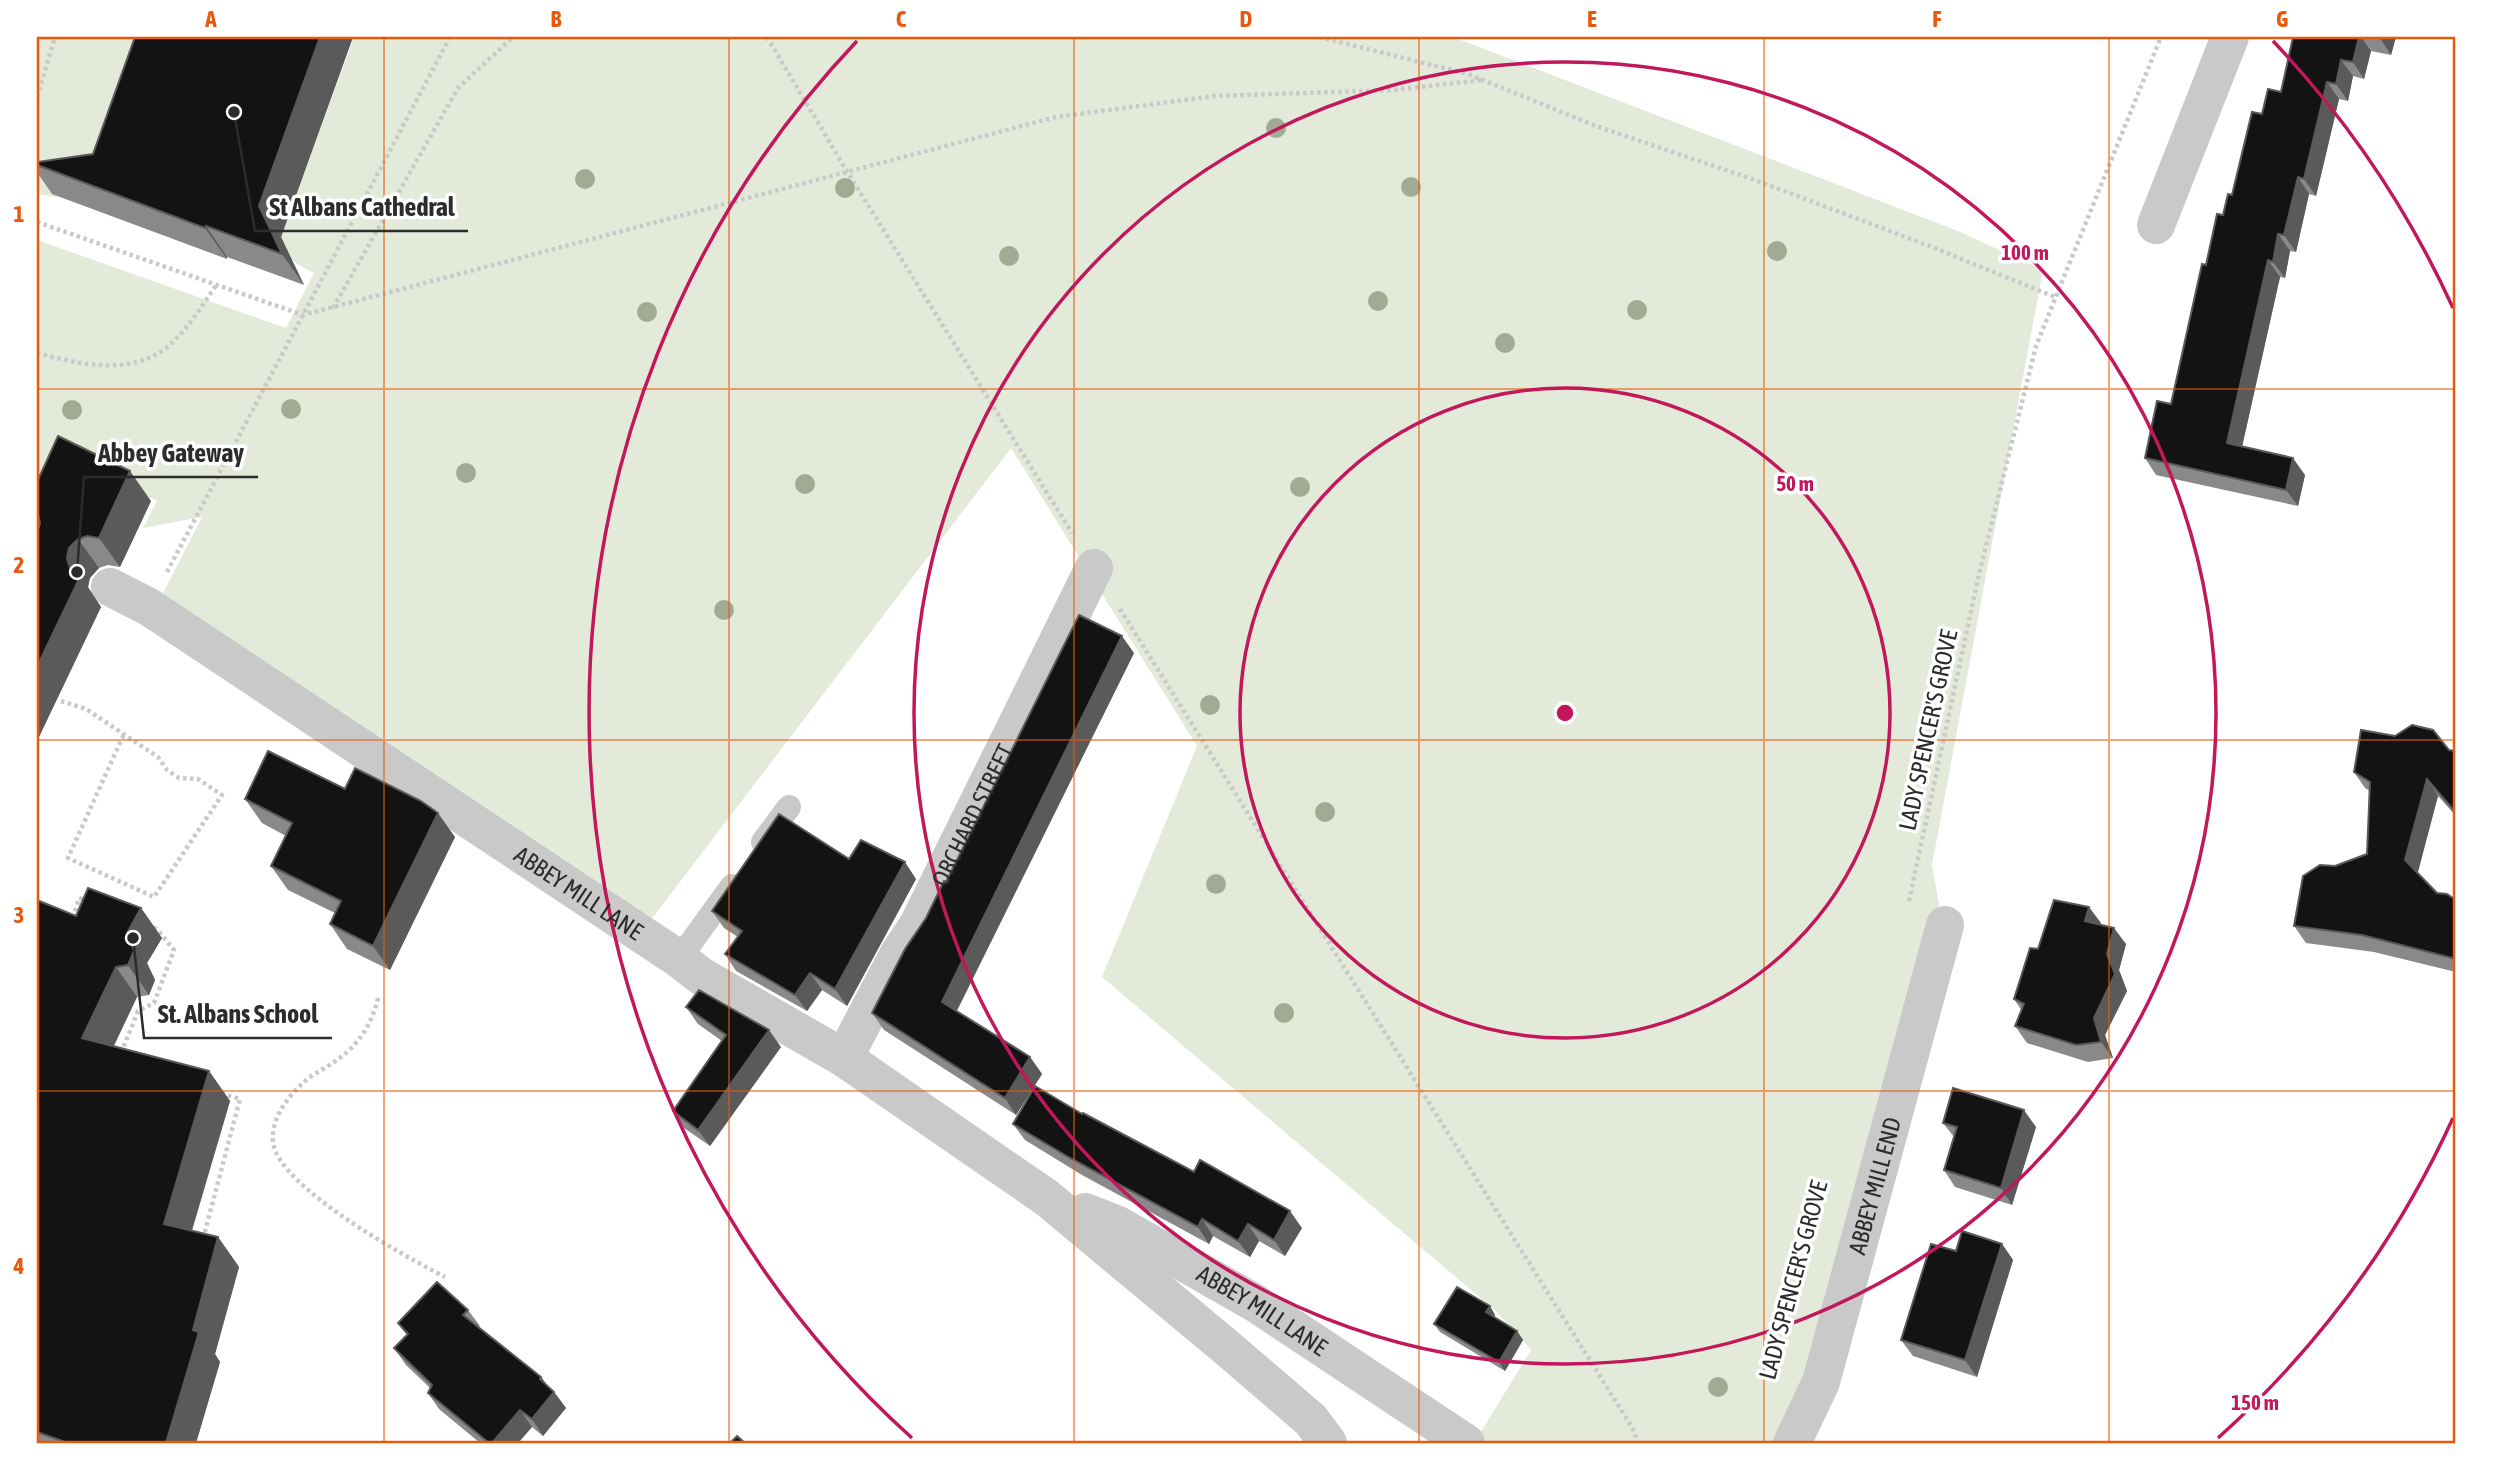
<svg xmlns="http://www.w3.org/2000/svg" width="2493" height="1480" viewBox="0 0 2493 1480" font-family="'Asap Condensed',sans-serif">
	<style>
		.green { fill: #e4ead9 }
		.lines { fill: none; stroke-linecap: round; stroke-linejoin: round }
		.path { stroke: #c9c9c9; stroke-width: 4.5; stroke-dasharray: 3.5 3.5; stroke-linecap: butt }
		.service { stroke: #c9c9c9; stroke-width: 24 }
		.minor { stroke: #c9c9c9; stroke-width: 38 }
		.tree { fill: #a1ab93 }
		.wall { fill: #898989 }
		.shaded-wall { fill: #5a5a5a }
		.building { fill: #131313; stroke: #5a5a5a; stroke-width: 2 }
		.grid { fill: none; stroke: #e8590c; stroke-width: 2; stroke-opacity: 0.55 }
		.ring { fill: none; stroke: #c2185b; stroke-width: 3.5 }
		.labels { text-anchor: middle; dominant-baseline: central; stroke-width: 7; stroke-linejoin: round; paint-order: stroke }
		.street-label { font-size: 24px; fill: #2c2c2c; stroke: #fff }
		.centre { fill: #c2185b; stroke: #fff; stroke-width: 3.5 }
		.ring-label { font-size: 21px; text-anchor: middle; font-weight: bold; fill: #c2185b; stroke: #fff; stroke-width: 7; stroke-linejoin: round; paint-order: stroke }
		.leader { fill: none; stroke: #2c2c2c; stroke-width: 2.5 }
		.callout-dot { fill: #2c2c2c; stroke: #fff; stroke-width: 2.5 }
		.callout-label { font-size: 26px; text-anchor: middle; font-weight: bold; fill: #2c2c2c; stroke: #fff; stroke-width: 7; stroke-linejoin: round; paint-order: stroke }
		.neatline { fill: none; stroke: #e8590c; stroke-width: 2.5 }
		.grid-label { font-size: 23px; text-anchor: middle; font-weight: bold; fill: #e8590c }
	</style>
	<rect width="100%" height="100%" fill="#fff"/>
	<path class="green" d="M 37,37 L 167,37 L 88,202 L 37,194 Z
		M 354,37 L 1453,37 L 1958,231 L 2043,270 L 1932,865 L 1941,915 L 1786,1443 L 1474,1443 L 1531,1350 L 1497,1312 L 1102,977 L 1197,746 L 1011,448 L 644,929 L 157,605 L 202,517 L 143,528 L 157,501 L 80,464 L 37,551 L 37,240 L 286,328 L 314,273 C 308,270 302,267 296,263 C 288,257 289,249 276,250 Z"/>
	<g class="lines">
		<path class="path" d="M 767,37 L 848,173 L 1072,533
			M 1319,37 L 1468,74 L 1596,126 L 1755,180 L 1932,247 L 2055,297
			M 37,97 L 55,37
			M 37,222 L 303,315 L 1056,117 L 1214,96 L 1393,90 L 1483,80
			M 333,308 L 458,88 L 513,37
			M 37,353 C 81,365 139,378 175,340 C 191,324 204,303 217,284
			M 167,572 L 450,37
			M 1120,609 L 1633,1429 L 1638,1443
			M 61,701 L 86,709 L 158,757 L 167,770 L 179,778 L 198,779 L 222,795 L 154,897 L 68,858 L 124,734
			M 1909,901 L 1979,574 L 2036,346 L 2161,37
			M 73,918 L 79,898 L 88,901
			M 378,998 C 372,1025 357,1047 334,1062 C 324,1069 312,1074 303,1083 C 287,1098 271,1118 273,1142 C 278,1187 406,1257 445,1277
			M 121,1053 L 138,1011 L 154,1003 L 174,950 L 157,929 L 151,927
			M 203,1239 L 240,1099 L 223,1094"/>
		<path class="service" d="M 763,842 L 789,807
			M 679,959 L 732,886"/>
		<g class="minor">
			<path d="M 2156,225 L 2230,37"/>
			<path id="s1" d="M 110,587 L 149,607 L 679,959 L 701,976 L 844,1058 L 1047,1198 L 1226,1347 L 1311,1420 L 1328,1443"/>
			<path id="s2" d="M 844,1058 L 898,955 L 918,925 L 1094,568"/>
			<path id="s3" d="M 1085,1212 L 1118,1225 L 1255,1303 L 1466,1443"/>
			<path id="s4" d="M 1792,1443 L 1821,1382 L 1945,925"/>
		</g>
	</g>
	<g class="tree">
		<circle cx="1276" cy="128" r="10"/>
		<circle cx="585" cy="179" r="10"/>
		<circle cx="1411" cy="187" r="10"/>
		<circle cx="845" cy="188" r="10"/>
		<circle cx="1777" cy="251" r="10"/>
		<circle cx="1009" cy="256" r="10"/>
		<circle cx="1378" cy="301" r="10"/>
		<circle cx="1637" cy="310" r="10"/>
		<circle cx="647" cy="312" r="10"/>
		<circle cx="1505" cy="343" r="10"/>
		<circle cx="291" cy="409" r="10"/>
		<circle cx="72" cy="410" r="10"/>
		<circle cx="466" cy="473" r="10"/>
		<circle cx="805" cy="484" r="10"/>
		<circle cx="1300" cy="487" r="10"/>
		<circle cx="724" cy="610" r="10"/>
		<circle cx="1210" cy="705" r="10"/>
		<circle cx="1325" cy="812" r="10"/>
		<circle cx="1216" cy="884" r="10"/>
		<circle cx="1284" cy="1013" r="10"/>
		<circle cx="1718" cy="1387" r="10"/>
	</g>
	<path class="wall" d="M 135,37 L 353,37 L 281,237 L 304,285 L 227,257 L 227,259 L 52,194 L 37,172 L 37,162 L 93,154 Z
		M 2293,37 L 2396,37 L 2391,55 L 2371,51 L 2364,79 L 2353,76 L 2348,101 L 2339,99 L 2316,196 L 2309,194 L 2296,252 L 2290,251 L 2285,278 L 2280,277 L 2242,447 L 2305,475 L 2298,506 L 2156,475 L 2145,458 L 2171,404 L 2206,265 L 2223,215 L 2232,195 L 2262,114 L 2281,92 Z
		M 37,482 L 151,501 L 120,567 L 108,565 L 99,568 L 90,578 L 88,587 L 89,590 L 101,607 L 37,741 L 37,533 L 40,523 L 37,516 Z
		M 1134,653 L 957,1011 L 1030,1057 L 1042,1074 L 1016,1115 L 884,1030 L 872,1013 L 946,882 Z
		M 2449,750 L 2456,751 L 2456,816 L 2438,796 L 2417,873 L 2437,893 L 2456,900 L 2456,972 L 2374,952 L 2306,943 L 2294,926 L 2367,854 L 2370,791 L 2365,788 L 2354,772 Z
		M 345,789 L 455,837 L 390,970 L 347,949 L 330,924 L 335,913 L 288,890 L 271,866 L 286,836 L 262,823 L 245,799 Z
		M 849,859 L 916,879 L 847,1006 L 822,990 L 807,1011 L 736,971 L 725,954 L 738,937 L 724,928 L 712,911 Z
		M 37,900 L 76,916 L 141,908 L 162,938 L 147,963 L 155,980 L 149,995 L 137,997 L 114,1046 L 209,1071 L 230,1101 L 192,1231 L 218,1237 L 239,1267 L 215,1354 L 220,1362 L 196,1443 L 37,1443 Z
		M 2101,923 L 2101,925 L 2126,944 L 2119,970 L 2127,991 L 2105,1035 L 2113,1058 L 2088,1062 L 2027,1043 L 2015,1026 L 2022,1011 L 2014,999 L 2038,949 Z
		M 686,1007 L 781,1047 L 710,1146 L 684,1128 L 673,1111 L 722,1041 L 698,1024 Z
		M 1082,1114 L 1302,1228 L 1285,1256 L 1259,1241 L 1250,1257 L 1213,1236 L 1209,1244 L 1082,1175 L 1025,1140 L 1013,1124 Z
		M 1943,1123 L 2036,1127 L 2012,1205 L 1955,1187 L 1944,1170 L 1954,1137 Z
		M 2002,1244 L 2013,1260 L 1977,1377 L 1913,1356 L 1901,1340 L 1956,1251 Z
		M 1490,1306 L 1495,1315 L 1494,1317 L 1517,1331 L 1523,1340 L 1505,1371 L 1440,1332 L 1434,1324 Z
		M 468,1310 L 480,1326 L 479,1327 L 541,1377 L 547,1386 L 554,1392 L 566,1408 L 543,1436 L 532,1427 L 518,1443 L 480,1443 L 439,1409 L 428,1393 L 430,1388 L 406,1365 L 394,1348 L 407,1335 L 398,1323 Z"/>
	<path class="shaded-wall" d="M 320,37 L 353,37 L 281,237 L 304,285 L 282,254 L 259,206 Z
		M 2359,37 L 2361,37 L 2371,51 L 2364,79 L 2353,62 Z
		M 2380,37 L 2396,37 L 2391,55 L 2380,38 Z
		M 2341,60 L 2353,76 L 2348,101 L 2336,84 Z
		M 2327,82 L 2339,99 L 2316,196 L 2304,179 Z
		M 2298,177 L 2309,194 L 2296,252 L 2284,235 Z
		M 206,226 L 227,257 L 227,259 L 205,228 Z
		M 2278,234 L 2290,251 L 2285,278 L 2273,262 Z
		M 2268,260 L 2280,277 L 2239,460 L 2227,443 Z
		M 2293,458 L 2305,475 L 2298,506 L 2286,490 Z
		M 130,471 L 151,501 L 120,567 L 99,538 Z
		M 78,539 L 99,568 L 90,578 L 88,587 L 101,607 L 37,741 L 37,667 L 69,548 Z
		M 1122,636 L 1134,653 L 953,1018 L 942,1002 Z
		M 2427,779 L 2438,796 L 2417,876 L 2405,860 Z
		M 438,813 L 455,837 L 390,970 L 373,946 Z
		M 905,862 L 916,879 L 847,1006 L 835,989 Z
		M 2089,907 L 2101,923 L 2096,938 L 2085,921 Z
		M 141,908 L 162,938 L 147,963 L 155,980 L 149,995 L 128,965 L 127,933 Z
		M 2114,928 L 2126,944 L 2119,970 L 2127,991 L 2105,1035 L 2113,1058 L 2101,1042 L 2094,1018 L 2107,954 Z
		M 116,967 L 137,997 L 103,1068 L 82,1038 Z
		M 810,973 L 822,990 L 807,1011 L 795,995 Z
		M 769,1030 L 781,1047 L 710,1146 L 698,1130 Z
		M 1030,1057 L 1042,1074 L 1016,1115 L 1005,1098 Z
		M 209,1071 L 230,1101 L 185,1253 L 164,1224 Z
		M 2024,1110 L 2036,1127 L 2012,1205 L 2001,1188 Z
		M 1290,1211 L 1302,1228 L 1285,1256 L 1274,1240 Z
		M 1202,1219 L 1213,1236 L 1209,1244 L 1198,1227 Z
		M 1248,1224 L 1259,1241 L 1250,1257 L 1238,1241 Z
		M 218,1237 L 239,1267 L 215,1354 L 220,1362 L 196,1443 L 166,1443 L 193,1330 Z
		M 2002,1244 L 2013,1260 L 1977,1377 L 1965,1360 Z
		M 1490,1306 L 1495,1315 L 1492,1321 L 1486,1312 Z
		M 1517,1331 L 1523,1340 L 1505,1371 L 1499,1362 Z
		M 541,1377 L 553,1393 L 554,1392 L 566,1408 L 543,1436 L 532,1419 Z
		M 520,1410 L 532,1427 L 518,1443 L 492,1443 Z"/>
	<path class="building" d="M 135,37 L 320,37 L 259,206 L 282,254 L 206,226 L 205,228 L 37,165 L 37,162 L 93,154 Z
		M 2293,37 L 2359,37 L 2353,62 L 2341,60 L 2336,84 L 2327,82 L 2304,179 L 2298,177 L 2284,235 L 2278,234 L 2273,262 L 2268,260 L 2227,443 L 2293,458 L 2286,490 L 2145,458 L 2157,401 L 2171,404 L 2202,264 L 2206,265 L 2217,214 L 2223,215 L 2228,194 L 2232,195 L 2252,112 L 2262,114 L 2268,89 L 2281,92 Z
		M 58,436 L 130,471 L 99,538 L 87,536 L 78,539 L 69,548 L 67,558 L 70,568 L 80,577 L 37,667 L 37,533 L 40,523 L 37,511 L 37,482 Z
		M 1079,615 L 1122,636 L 942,1002 L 1030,1057 L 1005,1098 L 872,1013 L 905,949 L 926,918 L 944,881 L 946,882 Z
		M 2412,725 L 2433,730 L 2449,750 L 2456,751 L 2456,813 L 2427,779 L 2405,860 L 2437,893 L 2447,894 L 2456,900 L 2456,959 L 2362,935 L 2294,926 L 2303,876 L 2320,865 L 2335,866 L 2367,854 L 2370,782 L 2354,772 L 2361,730 L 2395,736 Z
		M 268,751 L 345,789 L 355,768 L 421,801 L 438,813 L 373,946 L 330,924 L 341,901 L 271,866 L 292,823 L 245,799 Z
		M 779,814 L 849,859 L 861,840 L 905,862 L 835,989 L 810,973 L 795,995 L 725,954 L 742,931 L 712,911 Z
		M 88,888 L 141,908 L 127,933 L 134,951 L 128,965 L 116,967 L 82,1038 L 209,1071 L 164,1224 L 218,1237 L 193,1330 L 199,1332 L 166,1443 L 68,1443 L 37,1432 L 37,900 L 76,916 Z
		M 2054,900 L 2089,907 L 2085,921 L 2114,928 L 2107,954 L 2115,974 L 2094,1018 L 2101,1042 L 2076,1045 L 2015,1026 L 2024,1004 L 2014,999 L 2030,948 L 2038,949 Z
		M 699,990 L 769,1030 L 698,1130 L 673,1111 L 726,1035 L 686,1007 Z
		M 1035,1086 L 1082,1114 L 1083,1113 L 1194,1172 L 1200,1160 L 1290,1211 L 1274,1240 L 1248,1224 L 1238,1241 L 1202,1219 L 1198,1227 L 1070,1158 L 1013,1124 Z
		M 1953,1088 L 2024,1110 L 2001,1188 L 1944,1170 L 1957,1127 L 1943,1123 Z
		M 1962,1231 L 2002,1244 L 1965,1360 L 1901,1340 L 1931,1244 L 1956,1251 Z
		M 437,1282 L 468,1310 L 463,1315 L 541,1377 L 540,1379 L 554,1392 L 532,1419 L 520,1410 L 492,1443 L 489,1443 L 428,1393 L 432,1385 L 394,1348 L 408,1334 L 398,1323 Z
		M 1457,1287 L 1490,1306 L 1486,1312 L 1517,1331 L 1499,1362 L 1434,1324 Z
		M 737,1436 L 745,1443 L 730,1443 Z"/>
	<path class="grid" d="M 384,37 L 384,1443M 729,37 L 729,1443M 1074,37 L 1074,1443M 1419,37 L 1419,1443M 1764,37 L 1764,1443M 2109,37 L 2109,1443M 37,389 L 2456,389M 37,740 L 2456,740M 37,1091 L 2456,1091"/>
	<g class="ring">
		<circle cx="1565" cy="713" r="325"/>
		<circle cx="1565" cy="713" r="651"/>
		<path d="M2453 1118A976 976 0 0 1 2218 1438M912 1438A976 976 0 0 1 857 41M2273 41A976 976 0 0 1 2453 308"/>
	</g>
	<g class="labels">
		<g class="street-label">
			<text transform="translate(1928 730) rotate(-78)">LADY SPENCER'S GROVE</text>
			<text stroke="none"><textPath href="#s2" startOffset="275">ORCHARD STREET</textPath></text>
			<text stroke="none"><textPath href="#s1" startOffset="560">ABBEY MILL LANE</textPath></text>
			<text stroke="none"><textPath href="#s4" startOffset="271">ABBEY MILL END</textPath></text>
			<text transform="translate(1793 1280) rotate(-75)">LADY SPENCER'S GROVE</text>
			<text stroke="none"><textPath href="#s3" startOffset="203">ABBEY MILL LANE</textPath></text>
		</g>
	</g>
	<circle cx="1565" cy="713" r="10" class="centre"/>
	<g class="ring-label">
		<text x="2025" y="260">100 m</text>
		<text x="1795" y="491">50 m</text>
		<text x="2255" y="1410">150 m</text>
	</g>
	<path class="leader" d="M234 112L255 231H468M77 572L84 477H258M133 938L144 1038H332"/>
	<g class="callout-dot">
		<circle cx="234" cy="112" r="7"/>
		<circle cx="77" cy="572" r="7"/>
		<circle cx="133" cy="938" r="7"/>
	</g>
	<g class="callout-label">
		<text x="362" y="216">St Albans Cathedral</text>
		<text x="171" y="462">Abbey Gateway</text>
		<text x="238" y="1023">St. Albans School</text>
	</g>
	<rect width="2493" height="1480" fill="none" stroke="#ffffff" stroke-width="77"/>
	<rect x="38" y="38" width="2416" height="1404" class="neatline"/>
	<g class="grid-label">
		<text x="211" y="27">A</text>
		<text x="556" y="27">B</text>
		<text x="901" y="27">C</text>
		<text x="1246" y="27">D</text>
		<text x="1592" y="27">E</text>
		<text x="1937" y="27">F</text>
		<text x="2282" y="27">G</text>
		<text x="19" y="222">1</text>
		<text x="19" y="573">2</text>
		<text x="19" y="923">3</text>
		<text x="19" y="1274">4</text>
	</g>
</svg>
